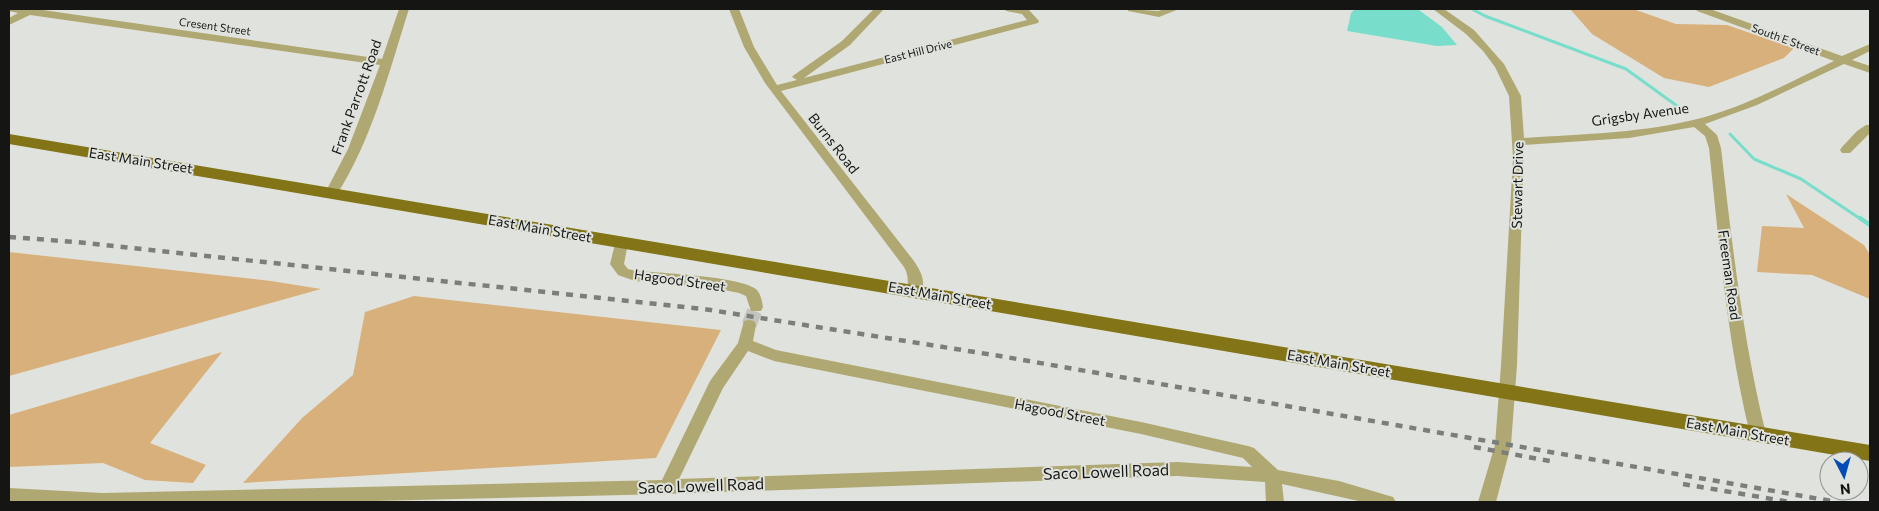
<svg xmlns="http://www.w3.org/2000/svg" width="1879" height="511" viewBox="0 0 1879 511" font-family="Commissioner,sans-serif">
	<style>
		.green { fill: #d8b07b }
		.water { fill: #79ddcb }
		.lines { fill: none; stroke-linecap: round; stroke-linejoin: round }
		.stream-far1 { stroke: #79ddcb; stroke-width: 3 }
		.stream { stroke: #79ddcb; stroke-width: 4.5 }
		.minor-tunnel { stroke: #c2c4bf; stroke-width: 15; stroke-dasharray: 15 8; stroke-linecap: butt }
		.minor { fill: #b0a873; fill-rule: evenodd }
		.major { fill: #827417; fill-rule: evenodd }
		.rail { stroke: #7c7e7a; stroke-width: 4.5; stroke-dasharray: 7 7; stroke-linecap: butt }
		.labels { text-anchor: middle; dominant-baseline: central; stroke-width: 4; stroke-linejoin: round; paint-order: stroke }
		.far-street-label { font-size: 11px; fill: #151614; stroke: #e0e3dd }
		.street-label { font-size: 14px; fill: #151614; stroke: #e0e3dd }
		.near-street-label { font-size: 16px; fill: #151614; stroke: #e0e3dd }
	</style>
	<rect width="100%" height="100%" fill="#e0e3dd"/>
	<path class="green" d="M 1570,9 L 1633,9 L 1676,24 L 1727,25 L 1794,48 L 1784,58 L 1709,87 L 1664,78 L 1592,34 Z
		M 1786,194 L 1864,245 L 1870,255 L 1870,299 L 1812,275 L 1757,272 L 1762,226 L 1804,228 Z
		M 9,252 L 271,281 L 321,289 L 9,376 Z
		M 414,296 L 721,330 L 656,458 L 243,483 L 302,418 L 353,375 L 365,312 Z
		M 222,352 L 150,443 L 206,465 L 193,483 L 145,480 L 103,463 L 9,467 L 9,415 Z"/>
	<path class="water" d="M 1355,9 L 1419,10 L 1442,27 L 1457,45 L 1437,46 L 1347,31 L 1351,13 Z"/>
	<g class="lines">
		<path class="stream-far1" d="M 1472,9 L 1485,16 L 1626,69 L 1684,111
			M 1730,134 L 1754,159 L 1801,179 L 1862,220"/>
		<path class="stream" d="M 1860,218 L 1870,225"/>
		<path class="minor-tunnel" d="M 749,325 L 756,307"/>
		<path class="minor" d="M 9,9 L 36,9 L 382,59 L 399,9 L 409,9 C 389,72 372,140 336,196 L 331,197 L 325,193 L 348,149 L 380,65 L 30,15 L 9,25 L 9,18 L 18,13 L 9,11 Z
			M 729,9 L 739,9 L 754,47 L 777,85 L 797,80 L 792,77 L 794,75 L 842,41 L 874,9 L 884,9 L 850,45 L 804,78 L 1027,20 L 1022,14 L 1006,11 L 1005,9 L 1029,10 L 1039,21 L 1038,23 L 781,91 L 914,261 C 921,272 927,282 920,294 L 910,294 C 905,286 911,279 904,267 L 765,83 L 744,47 Z
			M 1127,9 L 1158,11 L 1165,9 L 1179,9 L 1159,17 L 1128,11 Z
			M 1433,9 L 1444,9 L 1474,30 L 1504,64 L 1521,96 L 1524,138 C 1584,134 1647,133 1705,117 C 1750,104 1792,81 1834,61 L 1697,11 L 1696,9 L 1710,9 L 1842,56 L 1870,44 L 1870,51 L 1852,60 L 1870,66 L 1870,73 L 1844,64 L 1757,105 L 1705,124 L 1717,135 L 1721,148 C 1732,244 1743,340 1766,434 L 1764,439 L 1758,440 L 1752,439 L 1750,434 C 1727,340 1719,244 1709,148 L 1705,136 L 1694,127 L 1629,138 L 1524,145 L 1517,365 L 1511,445 L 1496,502 L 1478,502 L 1495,445 L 1501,365 L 1513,158 L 1509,96 L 1495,67 L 1483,51 L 1466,34 Z
			M 1866,125 L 1870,125 L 1870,133 L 1850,153 L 1842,153 L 1840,150 L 1842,147 L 1857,131 Z
			M 621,239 L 626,240 L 628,243 L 624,264 L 628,269 L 636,271 C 662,273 737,276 756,289 C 761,294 762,301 763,307 L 761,311 L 751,311 L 746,296 L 739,293 L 714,288 L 635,281 L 618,275 L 610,264 L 616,240 Z
			M 749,320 L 754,321 L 756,325 L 753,341 L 776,350 L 1141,422 L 1248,446 L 1254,448 L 1278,470 L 1339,481 L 1393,497 L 1396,502 L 1363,502 L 1282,484 L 1284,502 L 1266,502 L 1265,482 L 1177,476 L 667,494 L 332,502 L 9,502 L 9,488 L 102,493 L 662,480 L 710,381 L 738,343 L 744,321 ZM 748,351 L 774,361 L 1141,434 L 1243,458 L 1252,467 L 1177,462 L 679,479 L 723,388 Z"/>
		<path class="major" d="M 9,134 L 1870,445 L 1870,461 L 9,144 Z"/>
		<path class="rail" d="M 9,237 L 76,242 L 704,309 L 1000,356 L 1837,502
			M 1474,447 L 1555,462
			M 1683,484 L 1790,502"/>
	</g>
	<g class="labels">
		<g class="far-street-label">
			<text transform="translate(215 26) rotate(8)">Cresent Street</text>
			<text transform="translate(1786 39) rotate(20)">South E Street</text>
			<text transform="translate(918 51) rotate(-14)">East Hill Drive</text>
		</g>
		<g class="street-label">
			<text transform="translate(356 97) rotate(-70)">Frank Parrott Road</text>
			<text transform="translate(1640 114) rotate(-8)">Grigsby Avenue</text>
			<text transform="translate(834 143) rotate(52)">Burns Road</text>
			<text transform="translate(141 160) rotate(9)">East Main Street</text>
			<text transform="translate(1517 185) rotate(-89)">Stewart Drive</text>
			<text transform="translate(540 228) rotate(10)">East Main Street</text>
			<text transform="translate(1730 275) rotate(82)">Freeman Road</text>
			<text transform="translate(680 280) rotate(8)">Hagood Street</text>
			<text transform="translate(940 295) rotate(10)">East Main Street</text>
			<text transform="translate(1339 363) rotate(10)">East Main Street</text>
			<text transform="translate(1060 412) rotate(11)">Hagood Street</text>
			<text transform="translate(1738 431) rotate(10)">East Main Street</text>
		</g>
		<g class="near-street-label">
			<text transform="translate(1106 471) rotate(-2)">Saco Lowell Road</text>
			<text transform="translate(701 485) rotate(-2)">Saco Lowell Road</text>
		</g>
	</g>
	<rect width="1879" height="511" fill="none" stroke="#151614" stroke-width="20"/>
	<g transform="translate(1844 476) rotate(174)"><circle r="24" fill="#e0e3dd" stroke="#8f918d"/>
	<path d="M0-4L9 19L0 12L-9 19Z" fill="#034cb6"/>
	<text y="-8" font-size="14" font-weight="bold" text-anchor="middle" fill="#151614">N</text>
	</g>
</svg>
